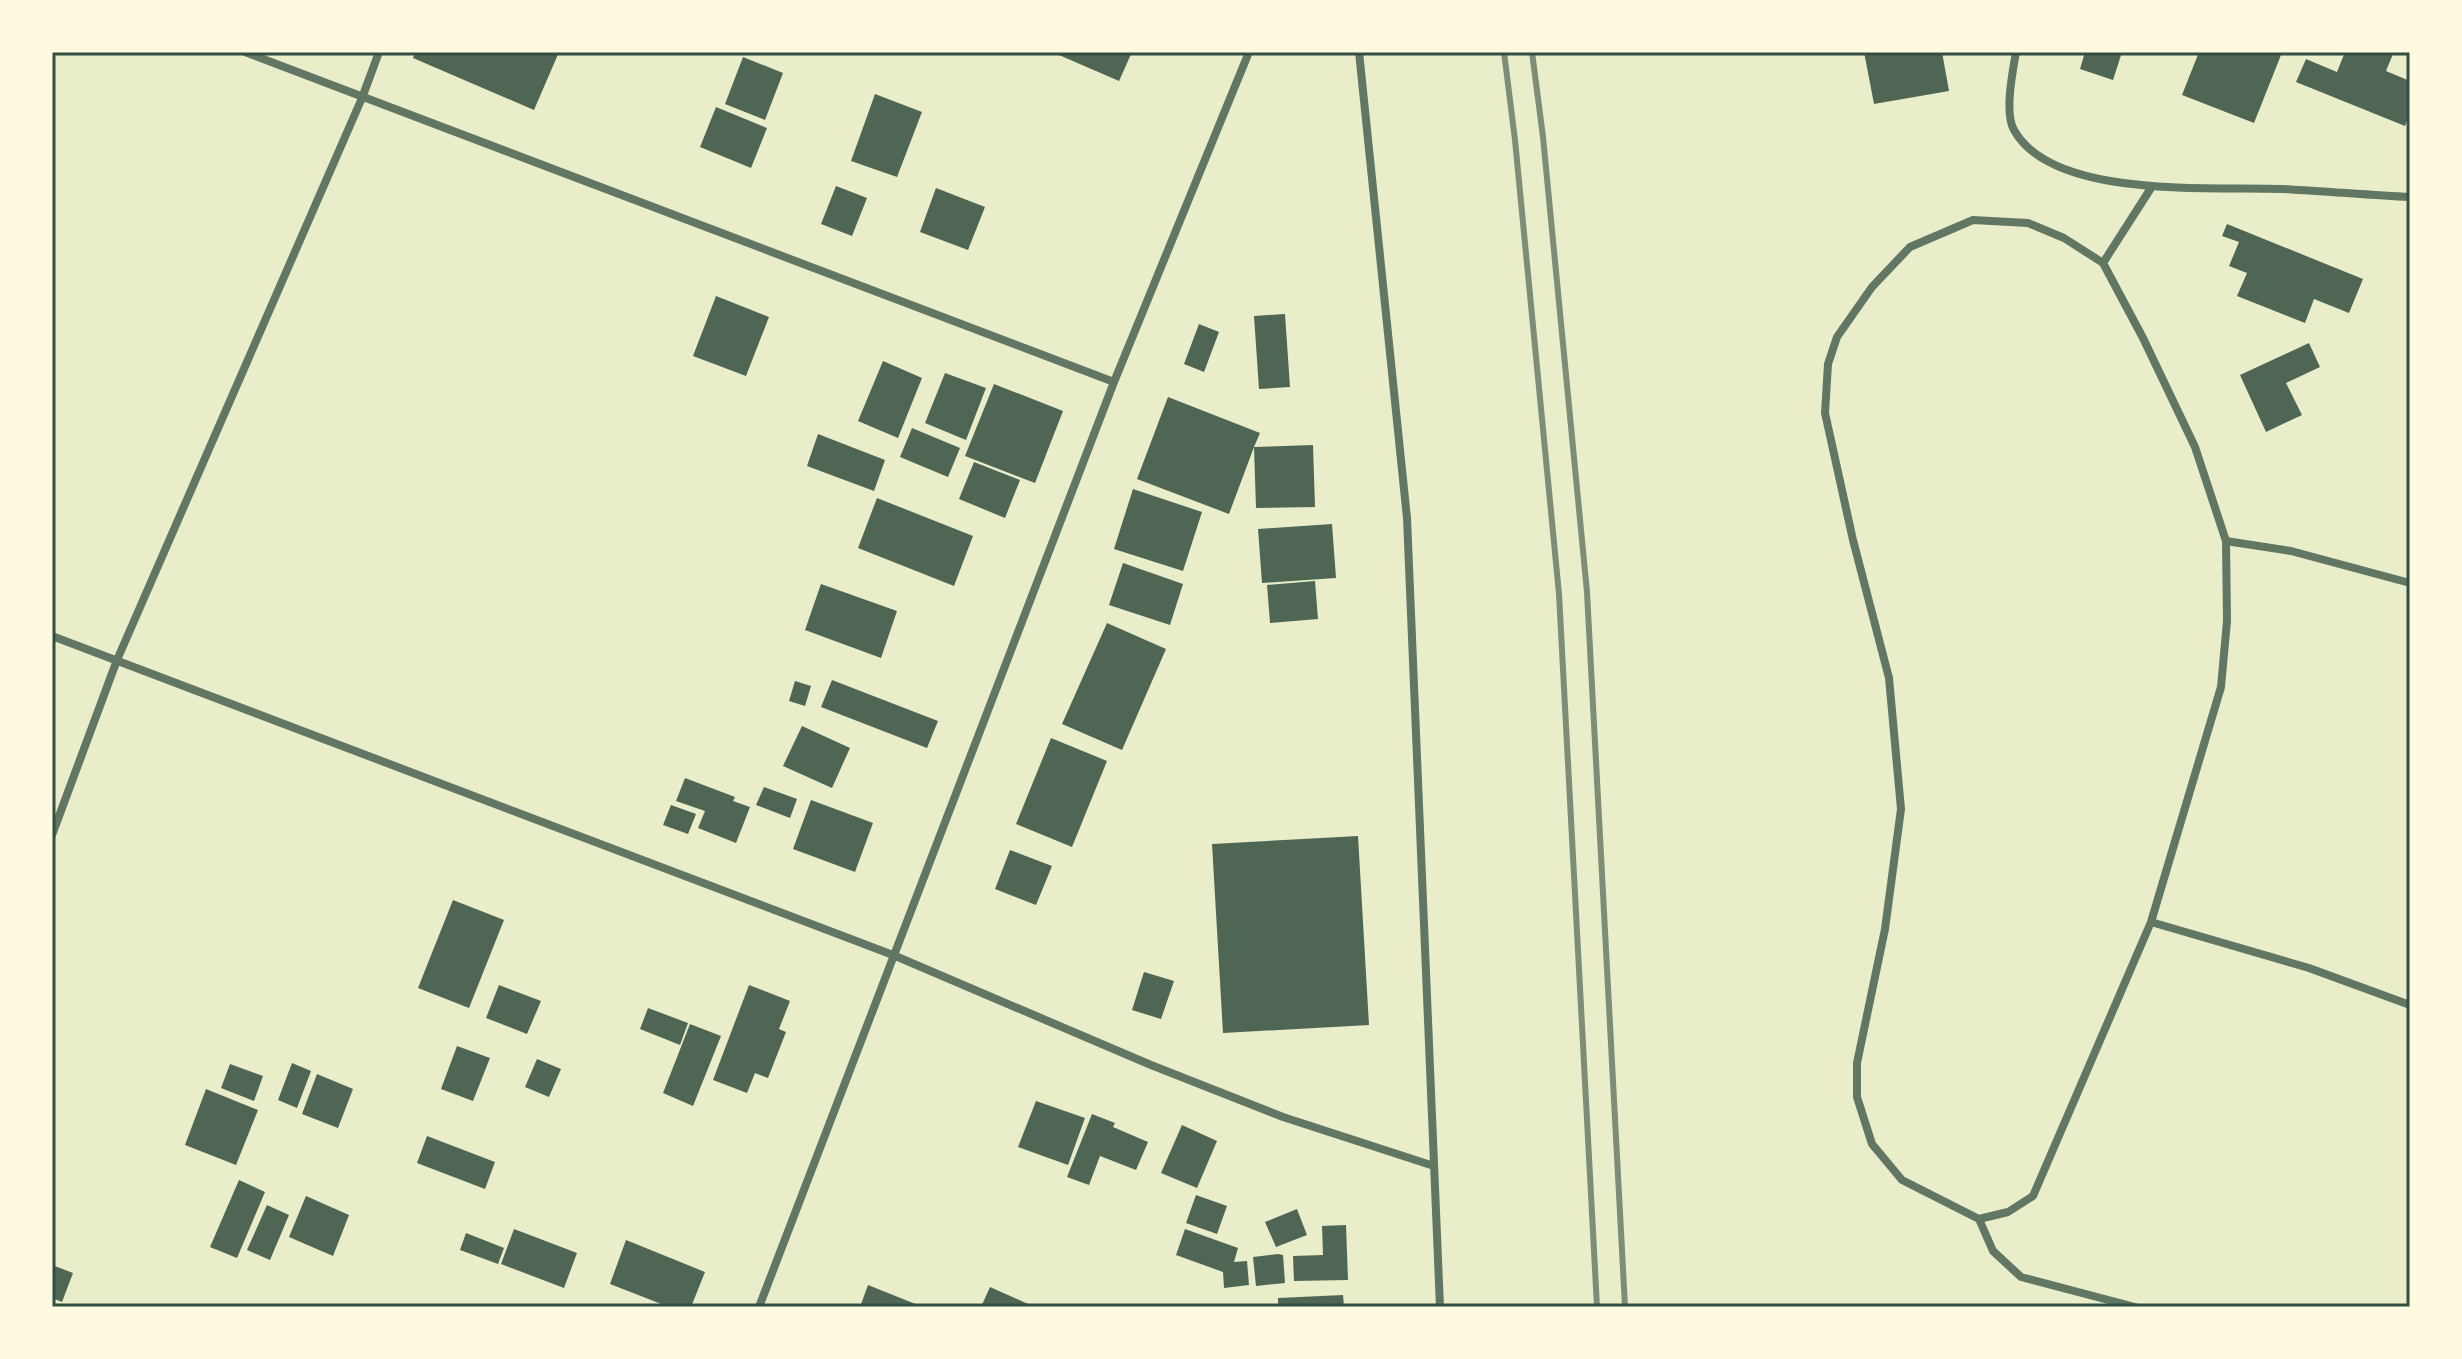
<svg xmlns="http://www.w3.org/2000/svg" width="2462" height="1359" viewBox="0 0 2462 1359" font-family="'Times New Roman',serif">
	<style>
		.building { fill: #4f6655 }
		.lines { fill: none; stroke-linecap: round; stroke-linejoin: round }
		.minor { stroke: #617663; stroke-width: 8 }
		.rail { stroke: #7c8e77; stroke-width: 6 }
		.neatline { fill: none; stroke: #344e41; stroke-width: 3 }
	</style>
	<rect width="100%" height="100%" fill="#e9edc9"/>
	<path class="building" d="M 415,52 L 559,52 L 534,110 L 413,58 Z
		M 1052,52 L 1132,52 L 1119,81 Z
		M 1864,52 L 1942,52 L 1949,91 L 1874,104 Z
		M 2085,52 L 2122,52 L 2113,80 L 2080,69 Z
		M 2199,52 L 2274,52 L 2281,55 L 2254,123 L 2182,95 Z
		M 2345,52 L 2393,54 L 2386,71 L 2410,81 L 2410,113 L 2405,126 L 2296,82 L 2306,59 L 2337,72 Z
		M 743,57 L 783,73 L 765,120 L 725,104 Z
		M 875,94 L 922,112 L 897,177 L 851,161 Z
		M 716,107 L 767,128 L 751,168 L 700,147 Z
		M 836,186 L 867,198 L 852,236 L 821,224 Z
		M 936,188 L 985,207 L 968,250 L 920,232 Z
		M 2227,224 L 2363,279 L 2349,313 L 2314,299 L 2305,323 L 2237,296 L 2247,273 L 2229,266 L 2239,242 L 2222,236 Z
		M 716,296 L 769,317 L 746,376 L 693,356 Z
		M 1285,314 L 1290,387 L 1259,389 L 1254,316 Z
		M 1199,324 L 1219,332 L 1204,372 L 1184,364 Z
		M 2309,343 L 2320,367 L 2286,383 L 2302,415 L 2266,432 L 2240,375 Z
		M 883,361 L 922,378 L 898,438 L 858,421 Z
		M 945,373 L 986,388 L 966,440 L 925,423 Z
		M 994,384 L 1063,411 L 1035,483 L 965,456 Z
		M 1168,397 L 1260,433 L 1254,447 L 1313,445 L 1315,507 L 1256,508 L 1254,447 L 1229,514 L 1137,479 Z
		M 912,428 L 960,448 L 948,477 L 900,457 Z
		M 818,434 L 885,460 L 874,491 L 807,466 Z
		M 974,462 L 1020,480 L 1005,518 L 959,499 Z
		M 1133,489 L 1202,512 L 1183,571 L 1114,549 Z
		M 877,498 L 973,536 L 954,586 L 858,548 Z
		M 1332,524 L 1336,578 L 1262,583 L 1258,529 Z
		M 1123,563 L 1183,584 L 1170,625 L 1109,605 Z
		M 1315,581 L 1318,619 L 1270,623 L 1267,585 Z
		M 821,584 L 897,611 L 881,658 L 805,630 Z
		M 1107,623 L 1166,649 L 1122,750 L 1062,724 Z
		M 832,680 L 938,721 L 927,748 L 821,707 Z
		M 795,681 L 811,686 L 805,706 L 789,701 Z
		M 802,726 L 850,748 L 832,788 L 783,766 Z
		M 1051,738 L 1107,761 L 1072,847 L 1016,824 Z
		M 685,778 L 735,797 L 733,801 L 750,807 L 736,843 L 698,828 L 705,811 L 676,801 Z
		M 764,787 L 797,799 L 790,818 L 756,805 Z
		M 811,800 L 873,823 L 855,872 L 793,849 Z
		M 671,805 L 696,814 L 688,834 L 663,825 Z
		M 1358,836 L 1369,1025 L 1223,1033 L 1212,844 Z
		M 1010,850 L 1052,866 L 1036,905 L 995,889 Z
		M 453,900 L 504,920 L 469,1008 L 418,988 Z
		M 1144,972 L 1174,981 L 1161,1019 L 1132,1010 Z
		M 499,985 L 541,1001 L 527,1034 L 486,1018 Z
		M 749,985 L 790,1001 L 779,1029 L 786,1032 L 768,1078 L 755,1073 L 747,1093 L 713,1080 Z
		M 648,1008 L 688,1023 L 680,1045 L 640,1029 Z
		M 690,1024 L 721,1036 L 693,1106 L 663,1093 Z
		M 457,1046 L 490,1058 L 473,1101 L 441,1089 Z
		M 537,1059 L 561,1069 L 549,1097 L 525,1087 Z
		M 292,1063 L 311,1071 L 297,1108 L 278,1100 Z
		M 230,1064 L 263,1076 L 254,1101 L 221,1088 Z
		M 317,1074 L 353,1089 L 338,1128 L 302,1114 Z
		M 206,1089 L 258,1110 L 236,1165 L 185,1145 Z
		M 1036,1101 L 1085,1118 L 1068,1165 L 1018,1147 Z
		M 1092,1114 L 1115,1123 L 1113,1127 L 1148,1142 L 1136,1170 L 1100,1156 L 1089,1185 L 1067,1177 Z
		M 1182,1125 L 1217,1141 L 1197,1188 L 1161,1173 Z
		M 427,1136 L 495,1162 L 485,1189 L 417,1163 Z
		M 239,1180 L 265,1192 L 237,1258 L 210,1247 Z
		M 1196,1195 L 1227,1206 L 1217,1234 L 1186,1223 Z
		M 306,1196 L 349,1215 L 333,1256 L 289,1237 Z
		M 267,1205 L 289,1215 L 270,1260 L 247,1250 Z
		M 1297,1209 L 1307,1235 L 1276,1247 L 1265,1222 Z
		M 1346,1225 L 1348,1280 L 1294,1281 L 1293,1256 L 1323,1255 L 1322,1226 Z
		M 514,1229 L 577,1253 L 564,1288 L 501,1264 Z
		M 1185,1229 L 1238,1248 L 1234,1262 L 1247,1261 L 1249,1285 L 1224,1288 L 1223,1272 L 1176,1255 Z
		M 466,1233 L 504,1248 L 498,1264 L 460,1250 Z
		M 626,1240 L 705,1272 L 691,1307 L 669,1307 L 610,1284 Z
		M 1278,1254 L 1283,1255 L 1285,1283 L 1256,1286 L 1253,1257 Z
		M 52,1265 L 73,1273 L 62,1302 L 52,1298 Z
		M 868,1285 L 923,1307 L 860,1307 Z
		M 990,1287 L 1035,1307 L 981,1307 Z
		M 1343,1295 L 1344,1307 L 1278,1307 L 1278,1298 Z"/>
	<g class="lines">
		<path class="minor" d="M 245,52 L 1114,382
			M 1359,52 L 1407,518 L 1440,1307
			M 2016,52 C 2013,70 2004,113 2014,130 C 2053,200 2213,186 2283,189 C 2325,191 2368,195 2410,197
			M 1973,220 L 2028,223 L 2064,238 L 2103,263 L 2143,338 L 2195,447 L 2226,541 L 2227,621 L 2221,687 L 2151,922 L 2033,1196 L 2008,1212 L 1979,1219 L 1902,1180 L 1872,1144 L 1857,1097 L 1857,1063 L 1885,929 L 1901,809 L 1889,678 L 1853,540 L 1825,413 L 1828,364 L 1837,337 L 1872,287 L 1910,247 Z
			M 2103,263 L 2151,188
			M 2226,541 L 2291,551 L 2410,583
			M 52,636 L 893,955 L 1151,1065 L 1283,1117 L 1434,1166
			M 52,835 L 117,660 L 362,98 L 379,52
			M 2151,922 L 2309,968 L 2410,1005
			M 1979,1219 L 1993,1251 L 2021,1277 L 2135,1307
			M 759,1307 L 1114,382 L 1249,52"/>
		<path class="rail" d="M 1504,52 L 1515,140 L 1559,594 L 1597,1307
			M 1532,52 L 1543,137 L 1587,592 L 1625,1307"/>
	</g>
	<rect width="2462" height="1359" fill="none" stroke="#fefae0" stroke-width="108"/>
	<rect x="54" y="54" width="2354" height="1251" class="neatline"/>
</svg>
